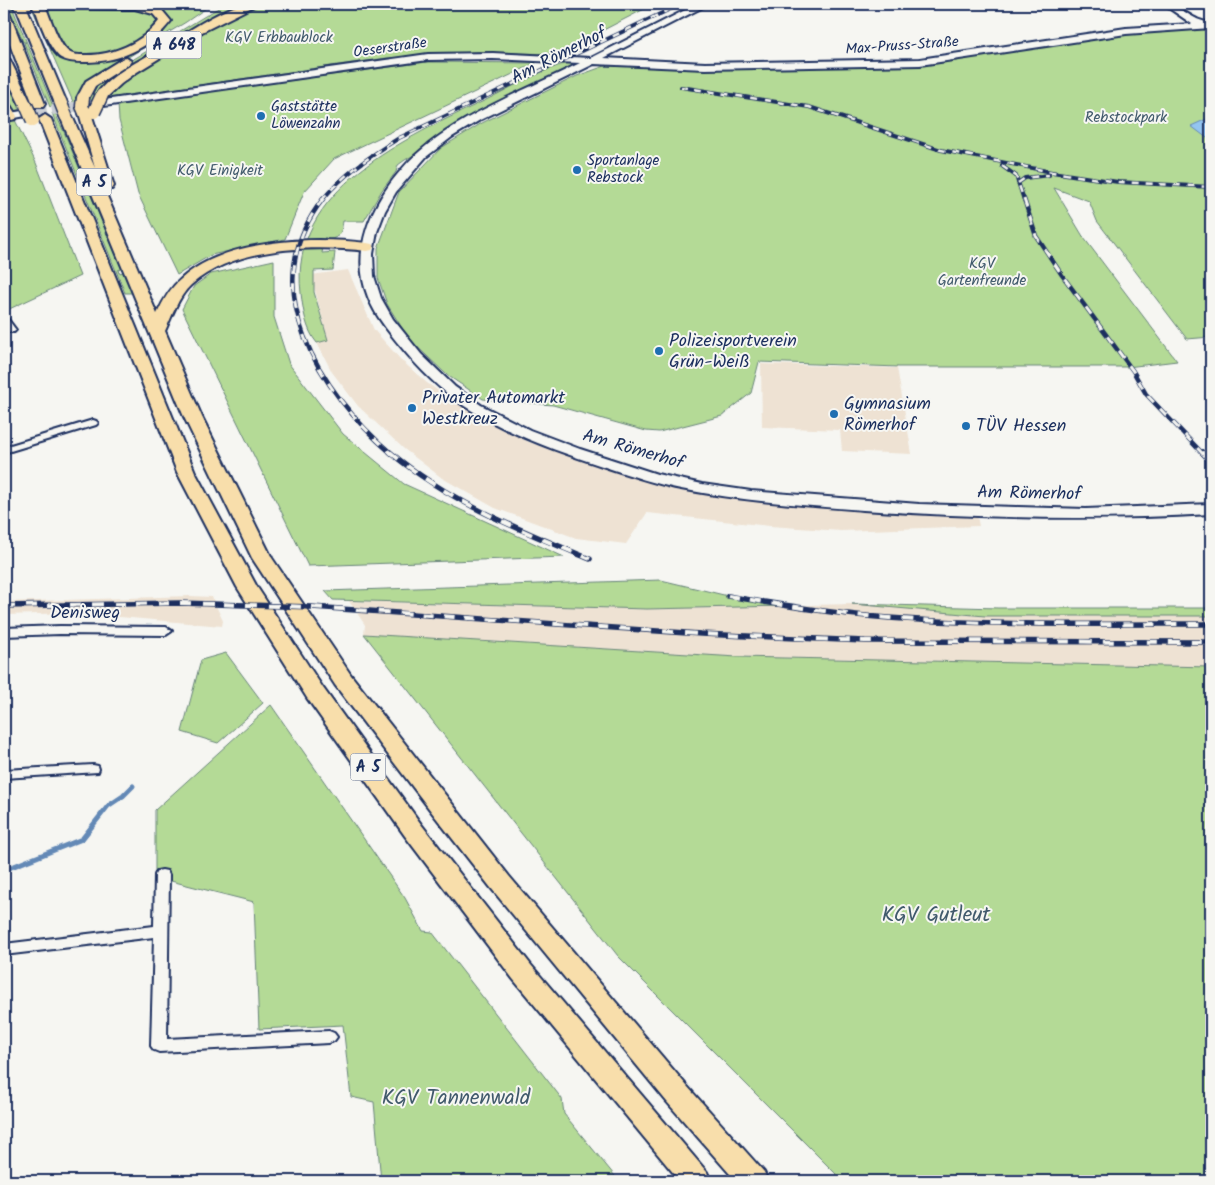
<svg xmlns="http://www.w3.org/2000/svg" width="1215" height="1185" viewBox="0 0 1215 1185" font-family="Kalam,sans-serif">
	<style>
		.built { fill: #eee2d3 }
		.green { fill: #b4da96; stroke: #68847a }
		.water { fill: #94c5f0; stroke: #6489b6 }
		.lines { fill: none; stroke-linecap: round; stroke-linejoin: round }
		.stream { stroke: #6489b6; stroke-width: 5 }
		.secondary-tunnel { stroke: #caced4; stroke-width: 10; stroke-dasharray: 10 5; stroke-linecap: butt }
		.street-casing { stroke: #1b2f5e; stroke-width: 4 }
		.secondary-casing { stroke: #1b2f5e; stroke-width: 4 }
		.highway-casing { stroke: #1b2f5e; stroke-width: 4 }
		.street { fill: #f6f6f2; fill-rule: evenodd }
		.secondary { fill: #f6f6f2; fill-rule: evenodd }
		.highway { fill: #f8deab; fill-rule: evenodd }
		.rail-far2-casing { stroke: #1b2f5e; stroke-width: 4 }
		.rail-far1-casing { stroke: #1b2f5e; stroke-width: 4.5 }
		.rail-casing { stroke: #1b2f5e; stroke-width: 5.5 }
		.rail-far2 { stroke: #f6f6f2; stroke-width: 2.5; stroke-dasharray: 7; stroke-linecap: butt }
		.rail-far1 { stroke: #f6f6f2; stroke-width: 3; stroke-dasharray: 9; stroke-linecap: butt }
		.rail { stroke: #f6f6f2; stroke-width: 4; stroke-dasharray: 11; stroke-linecap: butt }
		.highway-bridge-casing { stroke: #1b2f5e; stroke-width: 15; stroke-linecap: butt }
		.highway-bridge { stroke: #f8deab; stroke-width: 12 }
		.poi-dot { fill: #1f6fb2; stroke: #f6f6f2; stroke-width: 2 }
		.labels { text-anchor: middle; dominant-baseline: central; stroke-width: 4; stroke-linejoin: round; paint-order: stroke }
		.far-park-label { font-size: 15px; fill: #415a6c; stroke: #f6f6f2 }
		.far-street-label { font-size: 15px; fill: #1b2f5e; stroke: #f6f6f2 }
		.far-poi-label { font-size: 15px; fill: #1b2f5e; stroke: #f6f6f2; text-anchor: start }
		.shield { fill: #f6f6f2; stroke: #5d6b8a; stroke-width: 1 }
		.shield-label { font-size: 16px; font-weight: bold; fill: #1b2f5e }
		.street-label { font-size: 18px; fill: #1b2f5e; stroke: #f6f6f2 }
		.poi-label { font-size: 18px; fill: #1b2f5e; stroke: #f6f6f2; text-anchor: start }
		.near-park-label { font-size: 21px; fill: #415a6c; stroke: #f6f6f2 }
	</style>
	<rect width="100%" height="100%" fill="#f6f6f2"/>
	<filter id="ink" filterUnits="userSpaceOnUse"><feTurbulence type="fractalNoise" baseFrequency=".02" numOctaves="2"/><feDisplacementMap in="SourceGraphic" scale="10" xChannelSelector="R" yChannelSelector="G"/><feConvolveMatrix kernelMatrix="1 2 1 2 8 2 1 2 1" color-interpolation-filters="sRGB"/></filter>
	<g filter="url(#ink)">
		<path class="built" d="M 348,270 L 374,330 L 401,360 L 427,383 L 467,410 L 529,442 L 623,474 L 674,487 L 736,498 L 915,513 L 977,516 L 979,526 L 841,531 L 770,526 L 647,513 L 626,544 L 576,538 L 495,508 L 442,478 L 404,449 L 358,406 L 332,372 L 317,343 L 328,340 L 311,275 Z
			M 761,364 L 897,368 L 912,454 L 842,451 L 840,430 L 762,427 Z
			M 190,596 L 212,597 L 223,621 L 222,626 L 74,613 L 4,615 L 4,602 Z
			M 349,601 L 647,609 L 852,604 L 985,616 L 1211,616 L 1211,667 L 737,657 L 364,634 L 365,625 Z"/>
		<path class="green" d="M 142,4 L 212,4 L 186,22 L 92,79 L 78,103 L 74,104 L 32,8 L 36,8 L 57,54 L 95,60 L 155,36 L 166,26 L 169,21 L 163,12 L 141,5 Z
			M 225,4 L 246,4 L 231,9 L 93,100 L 88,101 L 91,88 L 114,71 Z
			M 261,4 L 654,4 L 557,54 L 476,52 L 387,58 L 109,98 L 118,85 L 188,41 L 232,14 Z
			M 49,6 L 125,6 L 159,15 L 160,25 L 121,52 L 77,57 L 65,51 L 48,12 Z
			M 9,7 L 12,7 L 53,106 L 50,107 L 24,43 L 26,42 L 23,42 Z
			M 1211,28 L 1211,337 L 1187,339 L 1097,221 L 1089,201 L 1054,188 L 1084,238 L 1177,361 L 1127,367 L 899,367 L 759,362 L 751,393 L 722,416 L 659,432 L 646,431 L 553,405 L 483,399 L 447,375 L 409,339 L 387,304 L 378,278 L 378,248 L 399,192 L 441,148 L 482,123 L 577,76 L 605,66 L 858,66 L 920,64 L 969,58 L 1088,37 Z
			M 427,62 L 536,63 L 334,159 L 304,192 L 285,239 L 211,255 L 177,275 L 138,194 L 119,120 L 118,104 Z
			M 569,63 L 572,64 L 570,67 L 405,160 L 398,165 L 396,172 L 382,190 L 364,221 L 343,221 C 341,234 340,238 326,240 L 325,237 L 322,253 L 335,252 L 333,270 L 314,271 L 314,292 L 328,340 L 317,343 C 306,330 303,310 301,293 C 288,189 408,137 486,100 C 510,88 543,68 569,63 Z
			M 4,72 L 21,106 L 19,107 L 19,110 L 12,111 L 4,99 Z
			M 52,113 L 55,113 L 65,134 L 122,269 L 118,270 L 119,273 L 123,272 L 132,293 L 125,293 Z
			M 15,120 L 36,163 L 80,276 L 5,311 L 4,122 Z
			M 274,260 L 274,317 L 289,364 L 343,434 L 404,484 L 564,557 L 308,566 L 182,309 L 194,286 L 211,274 Z
			M 661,580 L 728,596 L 786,606 L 647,609 L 333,600 L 325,591 Z
			M 852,604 L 998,608 L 1211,608 L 1211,616 L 985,616 Z
			M 364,634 L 737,657 L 1211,667 L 1211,1181 L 843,1181 L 618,956 Z
			M 226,653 L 263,703 L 218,743 L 182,732 L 201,660 Z
			M 271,705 L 405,898 L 423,931 L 432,932 L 562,1099 L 564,1114 L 619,1181 L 381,1181 L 374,1102 L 351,1097 L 343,1025 L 259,1029 L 254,902 L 155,877 L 155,810 Z"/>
		<path class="water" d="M 1211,117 L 1211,141 L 1191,126 Z"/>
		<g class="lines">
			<path class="stream" d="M 4,870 L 82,839 L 108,806 L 123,796 L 133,786"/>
			<path class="secondary-tunnel" d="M 22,114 L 104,103"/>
			<defs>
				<path id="street" d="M 4,317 L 7,318 L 16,330 L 14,332 L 8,332 L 4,326 Z
					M 93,420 L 96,421 L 98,423 L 96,425 L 4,453 L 4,447 Z
					M 60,626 L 166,627 L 172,631 L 166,635 L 60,634 L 4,636 L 4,628 Z
					M 93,765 L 98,766 L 99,769 L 98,772 L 4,778 L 4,770 Z
					M 162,870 L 167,871 L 169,875 L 167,1039 L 329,1031 L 334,1033 L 337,1037 L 334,1041 L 329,1043 L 159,1052 L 154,1050 L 151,1046 L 154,937 L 4,955 L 4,944 L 154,926 L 155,875 L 157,871 Z"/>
				<path id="secondary" d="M 697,4 L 709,4 L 604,58 L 705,63 L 920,59 L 1126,28 L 1192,24 L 1163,4 C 1181,4 1193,23 1211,22 L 1211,28 L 1126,34 L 920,65 L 705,69 L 594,64 L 480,120 L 452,137 L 426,157 L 396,192 L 385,211 L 377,232 L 373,254 L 374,276 L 381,298 L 393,319 L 421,354 L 455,387 L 481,405 L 530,430 L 580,449 L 657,474 L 702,484 L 751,491 L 919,504 L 1086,509 L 1211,504 L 1211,514 C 1095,521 979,518 863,510 C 802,505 741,501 681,489 C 656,484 632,476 608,468 C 562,453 515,437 474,412 C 448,397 426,376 407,354 C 393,337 376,318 368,297 C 350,252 371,204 402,169 C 446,119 521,93 580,63 L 493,59 L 428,60 L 104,106 L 99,103 L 104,100 L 428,54 L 493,53 L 591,58 Z
					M 22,111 L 27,114 L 26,116 L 4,120 L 4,114 Z"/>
				<path id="highway" d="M 7,4 L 142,4 L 161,9 L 171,21 C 151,48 117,63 84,62 C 77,62 68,62 61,58 C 50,51 39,20 35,8 L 27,8 L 66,101 L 60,105 L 54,101 L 16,7 L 8,6 ZM 46,8 L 135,9 L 153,14 L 159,21 C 142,43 112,56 84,55 C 79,55 73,55 69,52 C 59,46 51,19 46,8 Z
					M 242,4 L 258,4 L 202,32 L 137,72 L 121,84 L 106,98 L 102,99 L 96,95 C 112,72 141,61 164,46 C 189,31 214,13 242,4 Z
					M 4,12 L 10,15 L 45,104 L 43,107 L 35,107 L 33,104 L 4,29 Z
					M 4,56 L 10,60 L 32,105 L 30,108 L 26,109 L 20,105 L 4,72 Z
					M 125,57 L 131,61 L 129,64 L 95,86 L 87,101 L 79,101 L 77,98 L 86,81 Z
					M 4,101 L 8,102 L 17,116 L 16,119 L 11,120 L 5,116 Z
					M 85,109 L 91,113 L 114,186 L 112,189 L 104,189 L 157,314 C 163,301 170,288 181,279 C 225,239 311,236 367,243 L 372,244 L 374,247 L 372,250 L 367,251 C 313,245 235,246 191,285 C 178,297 172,316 165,331 L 202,417 L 272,558 L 351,675 L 509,876 L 687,1086 L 764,1172 L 768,1181 L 736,1181 L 667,1102 L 491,888 L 434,815 L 335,685 L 252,558 L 184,417 L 60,116 L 66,112 L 72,116 L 95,168 L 79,113 Z
					M 45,115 L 51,119 L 195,472 L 257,587 L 323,688 L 421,824 L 531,965 L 707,1172 L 711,1181 L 680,1181 L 513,979 L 405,836 L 307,698 L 237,587 L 177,472 L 39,119 Z"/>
			</defs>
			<use href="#street" class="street-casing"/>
			<use href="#secondary" class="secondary-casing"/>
			<use href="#highway" class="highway-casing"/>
			<use href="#street" class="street"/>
			<use href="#secondary" class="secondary"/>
			<use href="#highway" class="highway"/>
			<defs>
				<path id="rail-far2" d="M 681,87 L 809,107 L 941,150 L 1052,172 L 1118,182 L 1211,187
					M 1002,166 L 1016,176 L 1024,200
					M 1018,183 L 1025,178 L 1049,175
					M 322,200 C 344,174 370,156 399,138 L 681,4"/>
				<path id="rail-far1" d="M 323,199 C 253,288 320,392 392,454
					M 1024,199 L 1036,236 L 1062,275 L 1133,371 L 1146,394 L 1203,454"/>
				<path id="rail" d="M 390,452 C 449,502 520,530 590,559
					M 1202,452 L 1208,459
					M 728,596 C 782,605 835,614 889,618 C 996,626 1104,624 1211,624
					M 4,606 L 180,603 L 312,607 L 701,634 L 865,641 L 1211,642"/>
			</defs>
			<use href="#rail-far2" class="rail-far2-casing"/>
			<use href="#rail-far1" class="rail-far1-casing"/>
			<use href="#rail" class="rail-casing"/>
			<use href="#rail-far2" class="rail-far2"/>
			<use href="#rail-far1" class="rail-far1"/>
			<use href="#rail" class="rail"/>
			<defs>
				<path id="highway-bridge" d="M 19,4 L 21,7
					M 38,4 L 40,8
					M 83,98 L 82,106 L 85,113
					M 60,101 L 66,116
					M 26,105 L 33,121
					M 94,112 L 102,95"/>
			</defs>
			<use href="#highway-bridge" class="highway-bridge-casing"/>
			<use href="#highway-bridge" class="highway-bridge"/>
		</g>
	</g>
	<g class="poi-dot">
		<circle cx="261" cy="116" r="5"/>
		<circle cx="577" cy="170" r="5"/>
		<circle cx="659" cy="351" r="5"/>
		<circle cx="412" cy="408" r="5"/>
		<circle cx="834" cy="414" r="5"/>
		<circle cx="966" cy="426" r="5"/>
	</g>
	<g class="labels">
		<g class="far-park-label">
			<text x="279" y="38">KGV Erbbaublock</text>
			<text x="1126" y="118">Rebstockpark</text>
			<text x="220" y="171">KGV Einigkeit</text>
			<text x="982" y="264">KGV<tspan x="982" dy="17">Gartenfreunde</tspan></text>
		</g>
		<g class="far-street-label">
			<text transform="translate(902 46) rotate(-4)">Max-Pruss-Straße</text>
			<text transform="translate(390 48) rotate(-8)">Oeserstraße</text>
		</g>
		<g class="far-poi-label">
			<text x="271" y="107">Gaststätte<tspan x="271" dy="17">Löwenzahn</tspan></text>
			<text x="587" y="161">Sportanlage<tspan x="587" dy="17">Rebstock</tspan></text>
		</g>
		<g class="shield">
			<rect x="146.5" y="31.5" width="55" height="27" rx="4"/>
			<rect x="76.5" y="168.5" width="35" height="27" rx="4"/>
			<rect x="350.5" y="753.5" width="35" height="27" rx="4"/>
		</g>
		<g class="shield-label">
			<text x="174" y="45">A 648</text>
			<text x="94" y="182">A 5</text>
			<text x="368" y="767">A 5</text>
		</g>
		<g class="street-label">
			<text transform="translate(559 56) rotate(-27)">Am Römerhof</text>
			<text transform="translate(633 450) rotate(16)">Am Römerhof</text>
			<text transform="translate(1029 494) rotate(1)">Am Römerhof</text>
			<text x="85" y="613">Denisweg</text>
		</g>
		<g class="poi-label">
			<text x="669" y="341">Polizeisportverein<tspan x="669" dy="21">Grün-Weiß</tspan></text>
			<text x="422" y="398">Privater Automarkt<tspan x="422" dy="21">Westkreuz</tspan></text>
			<text x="844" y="404">Gymnasium<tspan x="844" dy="21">Römerhof</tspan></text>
			<text x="976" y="426">TÜV Hessen</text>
		</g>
		<g class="near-park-label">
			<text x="936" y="915">KGV Gutleut</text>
			<text x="456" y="1098">KGV Tannenwald</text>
		</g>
	</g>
	<rect width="1215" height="1185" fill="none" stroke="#f6f6f2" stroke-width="20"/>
	<rect x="10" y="10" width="1195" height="1165" fill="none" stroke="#1b2f5e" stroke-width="2" filter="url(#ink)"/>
</svg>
